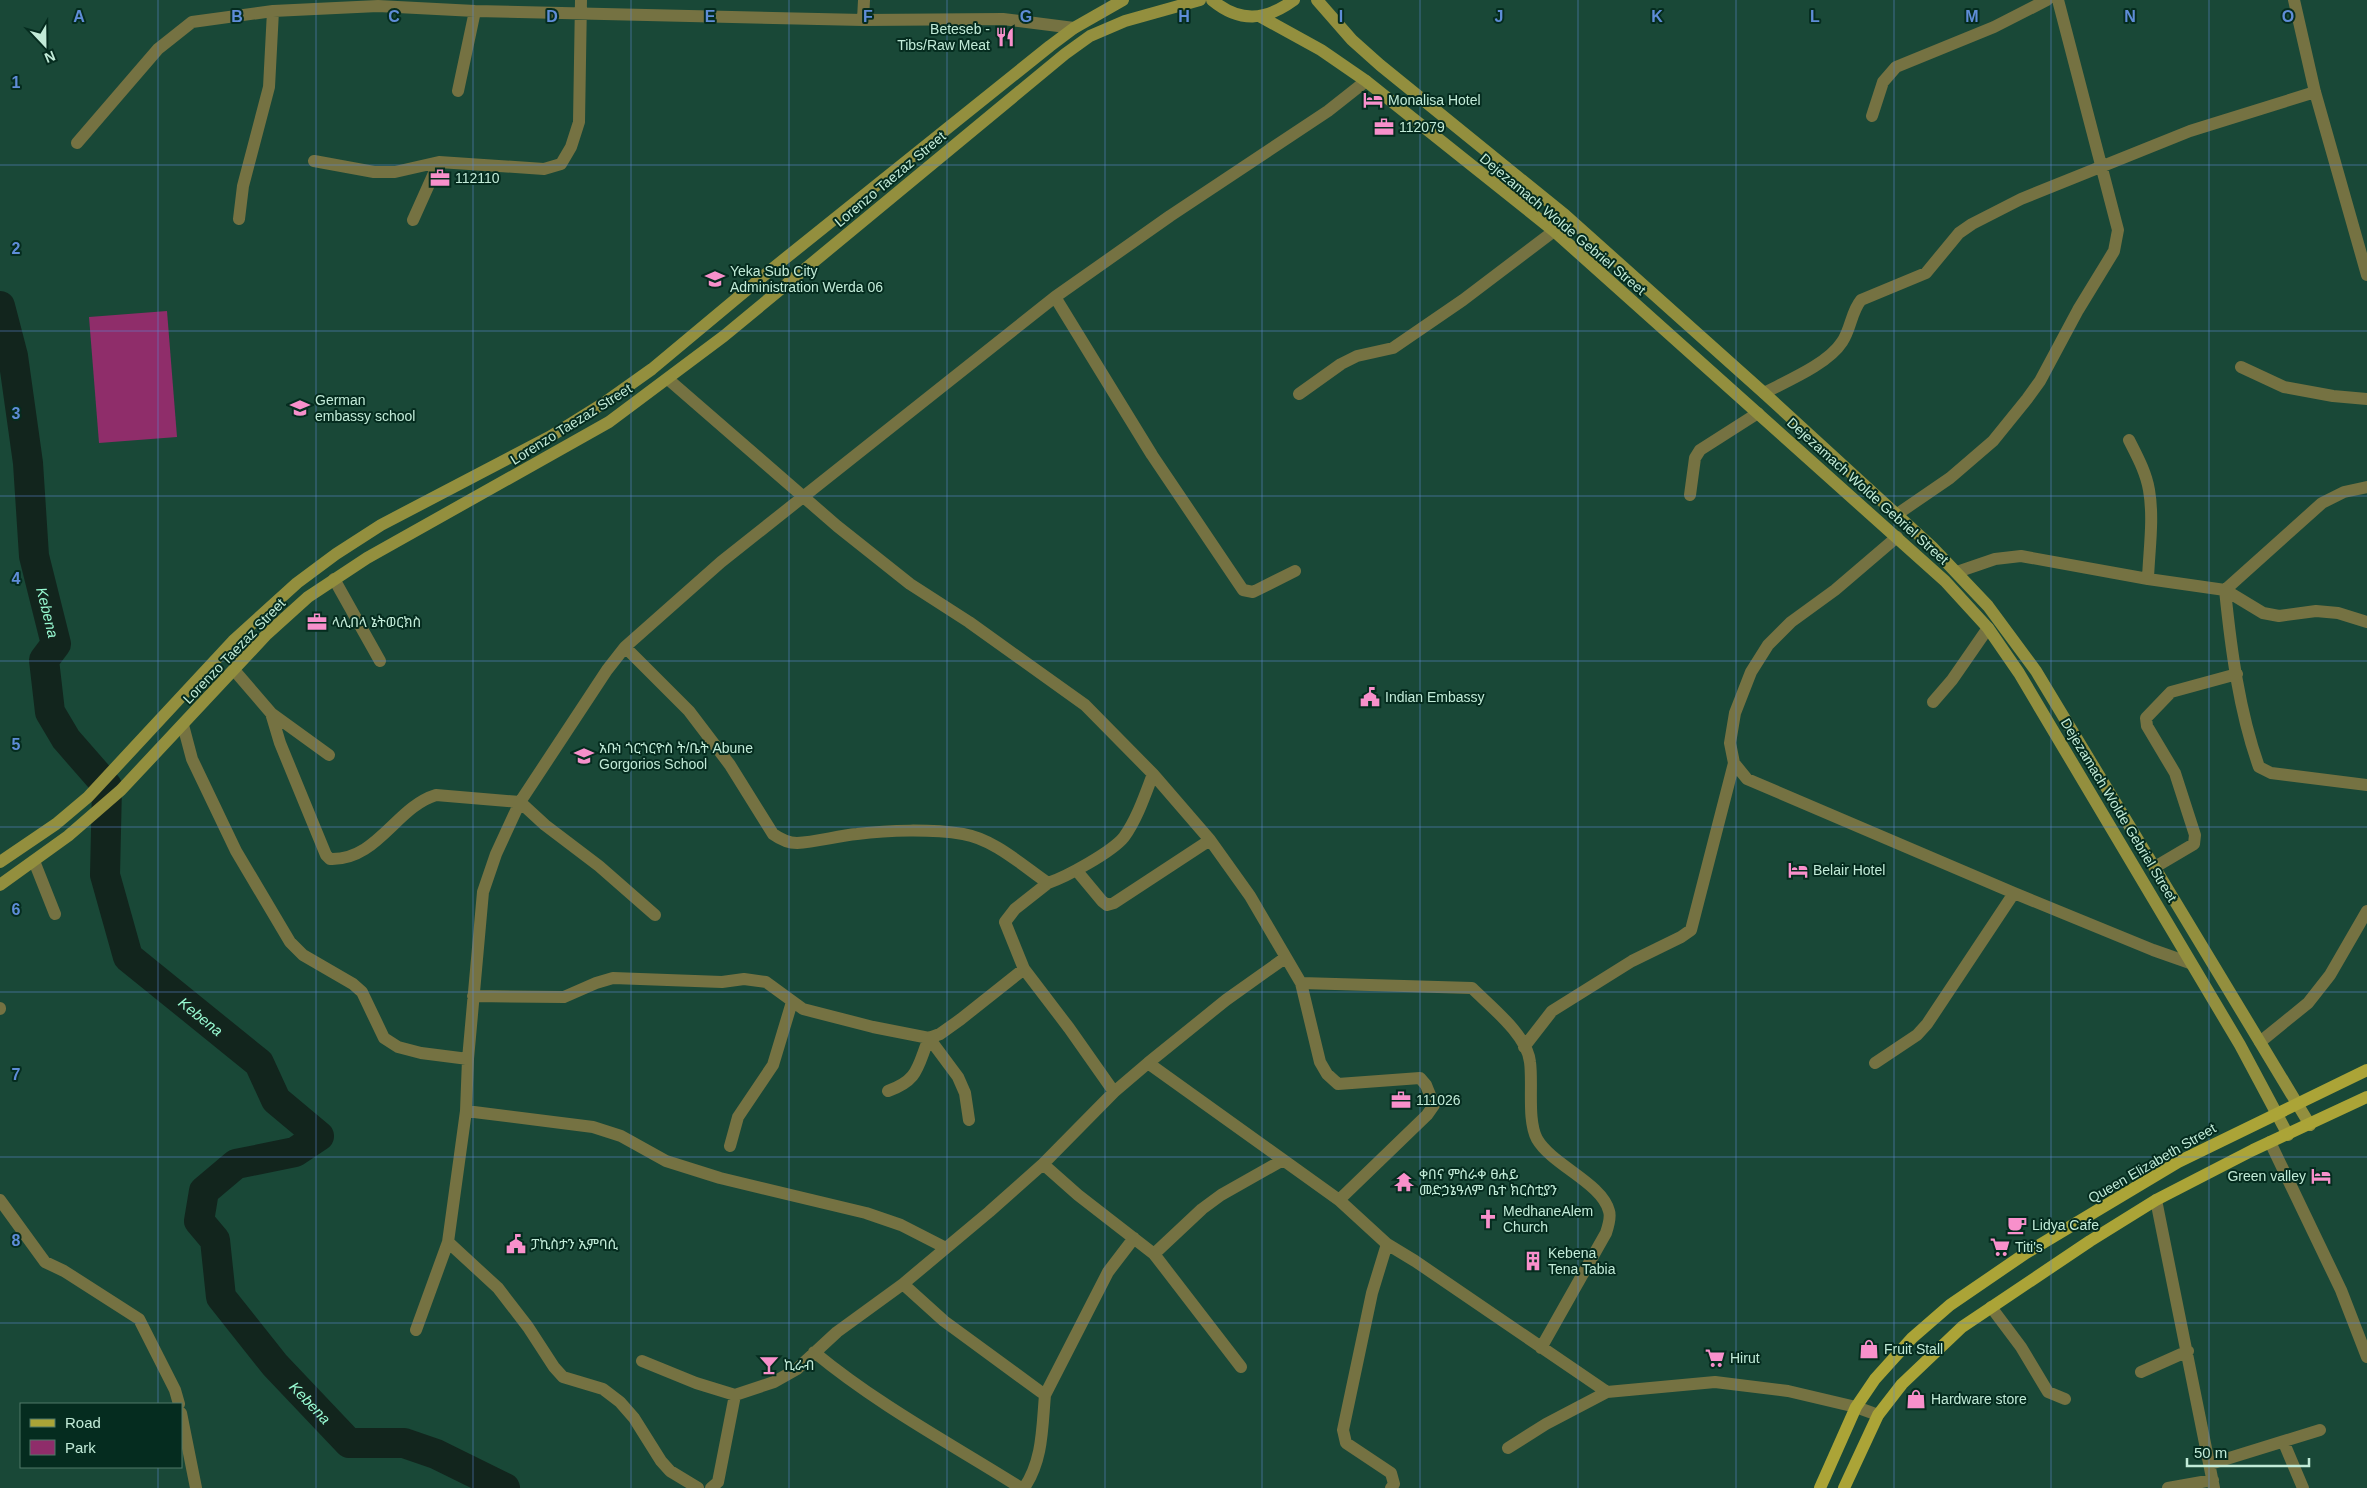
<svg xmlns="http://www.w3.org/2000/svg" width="2367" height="1488" viewBox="0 0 2367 1488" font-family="Arial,'Noto Sans Ethiopic',sans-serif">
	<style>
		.green { fill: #8f2d6a }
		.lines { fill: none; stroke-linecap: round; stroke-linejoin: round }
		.river { stroke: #12251d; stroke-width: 30 }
		.street { stroke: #757242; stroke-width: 12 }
		.secondary { stroke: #938f3e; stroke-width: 12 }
		.primary { stroke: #aba437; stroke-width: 12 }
		.grid { fill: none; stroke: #5f8dd8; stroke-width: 1; stroke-opacity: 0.55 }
		.labels { text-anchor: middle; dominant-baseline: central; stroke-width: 4; stroke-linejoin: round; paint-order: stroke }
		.poi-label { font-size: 14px; fill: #c2ebd8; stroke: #052c1f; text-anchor: start }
		.street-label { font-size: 14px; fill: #c2ebd8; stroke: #052c1f }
		.water-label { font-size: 15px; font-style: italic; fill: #98fad2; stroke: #052c1f }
		.grid-label { font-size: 16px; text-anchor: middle; font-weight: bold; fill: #5f8dd8; stroke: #052c1f; stroke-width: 4; stroke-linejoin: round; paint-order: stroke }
	</style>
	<rect width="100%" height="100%" fill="#194837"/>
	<path class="green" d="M 167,311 L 177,437 L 99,443 L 89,317 Z"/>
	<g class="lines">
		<path class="river" id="s1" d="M 0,306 L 13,356 L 28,463 L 34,556 L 56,644 L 44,660 L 50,712 L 66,739 L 107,786 L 105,875 L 128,957 L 259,1063 L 276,1100 L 319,1136 L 295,1152 L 236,1164 L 204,1191 L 199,1221 L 215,1240 L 221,1297 L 275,1365 L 349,1443 L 404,1443 L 436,1454 L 505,1488"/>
		<path class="street" d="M 2294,0 L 2315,92 L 2367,275
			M 863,20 L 864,0
			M 458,91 L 475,11
			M 1872,116 L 1883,82 L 1896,67 L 1994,27 L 2047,0
			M 77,143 L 158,49 L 192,22 L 273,11 L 378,6 L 475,11 L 863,20 L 1003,19 L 1074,28
			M 314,161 L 374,172 L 395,172 L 439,162 L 544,169 L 561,164 L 571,147 L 579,122 L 581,0
			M 239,219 L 243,186 L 269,87 L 273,11
			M 413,220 L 439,162
			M 1055,297 L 1152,455 L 1243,590 L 1253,592 L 1295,571
			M 2241,367 L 2284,387 L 2333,396 L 2367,399
			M 669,380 L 837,526 L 910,584 L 969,622 L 1085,705 L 1153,774 L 1210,840 L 1250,896 L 1301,983 L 1320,1062 L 1327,1074 L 1338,1084 L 1420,1078 L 1426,1085 L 1434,1105 L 1427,1115 L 1339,1200
			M 1764,393 C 1787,381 1828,364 1842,342 C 1851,329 1851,312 1861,300 L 1926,273 L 1959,233 L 1972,224 L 2021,199 L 2190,131 L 2315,92
			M 1299,394 L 1341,364 L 1357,356 L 1393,348 L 1463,300 L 1554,231
			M 2129,440 C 2137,456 2146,472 2149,490 C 2154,519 2149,550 2148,579
			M 2367,487 L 2344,492 L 2322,503 L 2225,590 C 2231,649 2239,711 2259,767 L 2271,773 L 2367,785
			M 1690,495 L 1695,458 L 1700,450 L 1758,413
			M 1896,515 L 1950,478 L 1993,441 L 2027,399 L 2040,381 L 2078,310 L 2114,251 L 2118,230 L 2058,0
			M 1897,537 L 1835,590 L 1791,622 L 1768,645 L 1751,672 L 1735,713 L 1730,743 L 1734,763 L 1747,779 L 2014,893 L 2153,950 L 2190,963
			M 1957,572 L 1995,559 L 2021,556 L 2148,579 L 2225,590 L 2263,613 L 2279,616 L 2316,611 L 2338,613 L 2367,622
			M 334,579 L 380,661
			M 625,647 L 689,711 L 730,765 L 773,834 C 780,839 787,843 797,843 C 816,842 837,836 857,834 C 889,830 931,829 963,834 C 994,839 1023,866 1048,883 C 1066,877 1112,852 1124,837 C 1137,819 1145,795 1153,774
			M 234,670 L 271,713 L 280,743 L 326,855 L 330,859 C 377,861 396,807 436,795 L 520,802 L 545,825 L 599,866 L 655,915
			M 1933,702 L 1952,680 L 1988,628
			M 271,713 L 329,755
			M 183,725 L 192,759 L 236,851 L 290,942 L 303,955 L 353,984 L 362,992 L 384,1038 L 398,1047 L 421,1053 L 468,1059
			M 34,861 L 55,914
			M 2155,867 L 2194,844 L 2195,835 L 2175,773 L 2147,726 L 2146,718 L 2171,692 L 2237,674
			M 1077,871 L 1102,901 L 1107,905 L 1114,903 L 1210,840
			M 1048,883 L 1015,909 L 1005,922 L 1024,969 L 1069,1028 L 1114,1092
			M 1301,983 L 1472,988 C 1491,1007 1527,1035 1530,1062 C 1533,1084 1527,1120 1537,1139 C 1552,1165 1602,1183 1609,1211 C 1611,1217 1608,1227 1606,1233 L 1541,1348
			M 473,996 L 564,997 L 596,983 L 613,978 L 722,982 L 744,979 L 766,982 L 803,1009 L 873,1027 L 929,1038 L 940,1034 L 961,1019 L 1024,969
			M 0,1008 L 0,1009
			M 2260,1042 L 2308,1003 L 2330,975 L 2367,911
			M 1524,1047 L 1552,1011 L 1632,961 L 1681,937 L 1691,930 L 1734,763
			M 1148,1063 L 1339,1200 L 1387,1244 L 1415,1261 L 1607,1392
			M 1875,1063 L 1917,1035 L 1927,1024 L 2014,893
			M 888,1091 C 919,1080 917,1067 929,1038 L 958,1077 L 965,1093 L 969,1120
			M 466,1111 L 593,1127 L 621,1136 L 666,1161 L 720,1178 L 866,1213 L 901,1225 L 946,1248
			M 2270,1142 L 2341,1290 L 2367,1357
			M 730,1146 L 738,1117 L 773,1065 L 792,1002
			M 1043,1164 L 1078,1195 L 1154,1254 L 1241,1367
			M 0,1200 L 45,1262 L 64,1271 L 139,1319 L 175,1390 L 179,1404
			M 2156,1200 L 2214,1488
			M 448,1242 L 498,1288 L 528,1327 L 554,1367 L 563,1377 L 603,1389 L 620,1402 L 634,1418 L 661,1461 L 670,1471 L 698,1488
			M 1387,1244 L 1372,1293 L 1343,1430 L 1346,1443 L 1391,1473 L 1394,1484 L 1391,1488
			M 1154,1254 L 1202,1209 L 1221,1195 L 1283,1160
			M 903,1284 L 944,1321 L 1045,1395 C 1042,1428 1043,1460 1024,1488
			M 1991,1307 L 2021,1347 L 2048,1392 L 2065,1399
			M 416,1330 L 448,1242 L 466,1111 L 468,1059 L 483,892 L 496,854 L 520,802 L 607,670 L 625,647 L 721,562 L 1055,297 L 1170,216 L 1328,111 L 1366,81
			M 814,1352 C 878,1405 951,1444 1021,1488
			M 642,1361 L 696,1383 L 735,1395 L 774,1382 L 797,1369 L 837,1332 L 903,1284 L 989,1212 L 1043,1164 L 1114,1092 L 1148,1063 L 1226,1000 L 1285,958
			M 2141,1372 L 2188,1351
			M 1045,1395 L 1108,1272 L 1134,1238
			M 181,1413 L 196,1488
			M 2284,1443 L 2303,1488
			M 1508,1448 L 1546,1424 L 1607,1392 L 1715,1382 L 1788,1391 L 1856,1407 L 1878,1415
			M 2210,1464 L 2320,1430
			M 711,1488 L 718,1482 L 735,1395
			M 2168,1488 L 2213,1480"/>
		<path class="secondary" d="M 1212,0 C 1240,23 1265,21 1294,0
			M 1317,0 L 1352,40 L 1380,65 L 1565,215 L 1764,393 L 1932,547 L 1988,606 L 2036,671 L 2310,1125
			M 1261,17 L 1321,50 L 1366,81 L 1554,231 L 1945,581 L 1988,628 L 2019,673 L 2240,1045 L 2288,1135
			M 0,862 L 56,824 L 88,797 L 233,641 L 297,583 L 336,554 L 381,525 L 551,436 L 607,401 L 652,369 L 767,273 L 1050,46 L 1074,28 L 1123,0
			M 0,885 L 68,836 L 121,790 L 267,634 L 308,597 L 367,558 L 609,422 L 724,336 L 1065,54 L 1090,36 L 1125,21 L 1200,0"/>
		<path class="primary" d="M 1820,1488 L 1856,1407 L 1875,1379 L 1912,1338 L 1950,1305 L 2026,1253 L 2178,1162 L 2367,1070
			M 1844,1488 L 1878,1415 L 1902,1384 L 1962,1327 L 2090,1241 L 2156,1200 L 2253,1150 L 2367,1097"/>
	</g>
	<path class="grid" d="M 158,0 L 158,1404M 316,0 L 316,1488M 473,0 L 473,1488M 631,0 L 631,1488M 789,0 L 789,1488M 947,0 L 947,1488M 1105,0 L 1105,1488M 1262,0 L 1262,1488M 1420,0 L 1420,1488M 1578,0 L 1578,1488M 1736,0 L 1736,1488M 1894,0 L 1894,1488M 2051,0 L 2051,1488M 2209,0 L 2209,1488M 0,165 L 2367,165M 0,331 L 2367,331M 0,496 L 2367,496M 0,661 L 2367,661M 0,827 L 2367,827M 0,992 L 2367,992M 0,1157 L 2367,1157M 0,1323 L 2367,1323M 158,1467 L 158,1488"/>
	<defs>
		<symbol id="restaurant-bare" viewBox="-9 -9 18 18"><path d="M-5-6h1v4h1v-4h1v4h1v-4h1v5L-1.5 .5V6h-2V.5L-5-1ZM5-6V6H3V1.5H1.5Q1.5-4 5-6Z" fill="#f890cb" stroke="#052c1f" stroke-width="2.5" paint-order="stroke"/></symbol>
		<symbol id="hotel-bare" viewBox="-9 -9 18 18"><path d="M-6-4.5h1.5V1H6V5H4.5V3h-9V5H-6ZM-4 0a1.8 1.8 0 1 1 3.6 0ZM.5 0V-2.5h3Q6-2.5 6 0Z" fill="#f890cb" stroke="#052c1f" stroke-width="2.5" paint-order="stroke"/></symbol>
		<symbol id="office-bare" viewBox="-9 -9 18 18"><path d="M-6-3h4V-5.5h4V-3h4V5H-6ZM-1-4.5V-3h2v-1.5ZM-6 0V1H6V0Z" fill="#f890cb" stroke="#052c1f" stroke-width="2.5" paint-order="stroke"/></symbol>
		<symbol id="school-bare" viewBox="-9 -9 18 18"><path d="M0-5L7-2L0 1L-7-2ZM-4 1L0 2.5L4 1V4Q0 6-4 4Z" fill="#f890cb" stroke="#052c1f" stroke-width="2.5" paint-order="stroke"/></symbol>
		<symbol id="civic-bare" viewBox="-9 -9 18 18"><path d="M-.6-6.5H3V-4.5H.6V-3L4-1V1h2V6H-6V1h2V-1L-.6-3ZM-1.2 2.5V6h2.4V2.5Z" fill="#f890cb" stroke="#052c1f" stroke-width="2.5" paint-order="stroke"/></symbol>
		<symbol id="temple-bare" viewBox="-9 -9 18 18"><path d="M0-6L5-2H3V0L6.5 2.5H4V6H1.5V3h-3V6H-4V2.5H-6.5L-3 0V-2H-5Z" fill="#f890cb" stroke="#052c1f" stroke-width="2.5" paint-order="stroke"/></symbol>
		<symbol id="church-bare" viewBox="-9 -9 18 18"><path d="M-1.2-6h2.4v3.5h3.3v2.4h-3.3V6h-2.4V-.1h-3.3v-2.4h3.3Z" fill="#f890cb" stroke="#052c1f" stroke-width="2.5" paint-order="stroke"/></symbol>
		<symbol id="cafe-bare" viewBox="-9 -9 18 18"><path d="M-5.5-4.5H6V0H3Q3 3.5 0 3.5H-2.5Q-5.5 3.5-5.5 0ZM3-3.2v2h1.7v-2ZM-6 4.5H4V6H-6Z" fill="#f890cb" stroke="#052c1f" stroke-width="2.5" paint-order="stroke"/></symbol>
		<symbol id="supermarket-bare" viewBox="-9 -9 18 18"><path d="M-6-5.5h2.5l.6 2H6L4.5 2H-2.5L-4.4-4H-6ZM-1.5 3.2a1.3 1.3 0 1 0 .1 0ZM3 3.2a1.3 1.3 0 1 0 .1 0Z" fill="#f890cb" stroke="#052c1f" stroke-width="2.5" paint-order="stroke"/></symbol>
		<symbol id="building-bare" viewBox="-9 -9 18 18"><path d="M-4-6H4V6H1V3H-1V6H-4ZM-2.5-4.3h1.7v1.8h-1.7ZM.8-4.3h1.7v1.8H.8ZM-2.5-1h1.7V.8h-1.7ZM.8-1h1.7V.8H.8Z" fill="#f890cb" stroke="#052c1f" stroke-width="2.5" paint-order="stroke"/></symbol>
		<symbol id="shop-bare" viewBox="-9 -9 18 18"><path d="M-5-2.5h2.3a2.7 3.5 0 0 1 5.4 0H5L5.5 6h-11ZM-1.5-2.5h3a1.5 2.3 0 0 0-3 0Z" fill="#f890cb" stroke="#052c1f" stroke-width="2.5" paint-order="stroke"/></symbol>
		<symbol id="bar-bare" viewBox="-9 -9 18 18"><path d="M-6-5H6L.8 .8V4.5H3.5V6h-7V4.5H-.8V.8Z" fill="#f890cb" stroke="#052c1f" stroke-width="2.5" paint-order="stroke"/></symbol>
	</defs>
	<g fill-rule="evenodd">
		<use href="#restaurant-bare" x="991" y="23" width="28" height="28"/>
		<use href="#hotel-bare" x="1359" y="86" width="28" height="28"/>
		<use href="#office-bare" x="1370" y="113" width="28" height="28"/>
		<use href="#office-bare" x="426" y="164" width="28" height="28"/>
		<use href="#school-bare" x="701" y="265" width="28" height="28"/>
		<use href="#school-bare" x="286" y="394" width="28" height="28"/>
		<use href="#office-bare" x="303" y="608" width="28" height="28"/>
		<use href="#civic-bare" x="1356" y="683" width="28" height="28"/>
		<use href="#school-bare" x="570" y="742" width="28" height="28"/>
		<use href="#hotel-bare" x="1784" y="856" width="28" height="28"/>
		<use href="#office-bare" x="1387" y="1086" width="28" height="28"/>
		<use href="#hotel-bare" x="2307" y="1162" width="28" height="28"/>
		<use href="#temple-bare" x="1390" y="1168" width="28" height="28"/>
		<use href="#church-bare" x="1474" y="1205" width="28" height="28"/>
		<use href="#cafe-bare" x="2003" y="1211" width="28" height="28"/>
		<use href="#civic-bare" x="502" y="1230" width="28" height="28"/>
		<use href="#supermarket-bare" x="1986" y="1233" width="28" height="28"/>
		<use href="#building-bare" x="1519" y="1247" width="28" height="28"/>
		<use href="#shop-bare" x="1855" y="1335" width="28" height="28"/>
		<use href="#supermarket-bare" x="1701" y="1344" width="28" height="28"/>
		<use href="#bar-bare" x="755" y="1351" width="28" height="28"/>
		<use href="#shop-bare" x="1902" y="1385" width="28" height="28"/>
	</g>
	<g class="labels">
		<g class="poi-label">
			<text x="990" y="29" text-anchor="end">Beteseb -<tspan x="990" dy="16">Tibs/Raw Meat</tspan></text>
			<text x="1388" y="100">Monalisa Hotel</text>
			<text x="1399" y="127">112079</text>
			<text x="455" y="178">112110</text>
			<text x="730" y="271">Yeka Sub City<tspan x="730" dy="16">Administration Werda 06</tspan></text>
			<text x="315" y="400">German<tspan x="315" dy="16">embassy school</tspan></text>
			<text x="332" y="622">ላሊበላ ኔትወርክስ</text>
			<text x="1385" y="697">Indian Embassy</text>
			<text x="599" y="748">አቡነ ጎርጎርዮስ ት/ቤት Abune<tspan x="599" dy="16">Gorgorios School</tspan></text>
			<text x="1813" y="870">Belair Hotel</text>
			<text x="1416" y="1100">111026</text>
			<text x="1419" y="1174">ቀበና ምስራቀ ፀሐይ<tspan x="1419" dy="16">መድኃኔዓለም ቤተ ክርስቲያን</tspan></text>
			<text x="2306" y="1176" text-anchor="end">Green valley</text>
			<text x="1503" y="1211">MedhaneAlem<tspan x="1503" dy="16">Church</tspan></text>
			<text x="2032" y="1225">Lidya Cafe</text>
			<text x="531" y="1244">ፓኪስታን ኢምባሲ</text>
			<text x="2015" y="1247">Titi's</text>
			<text x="1548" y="1253">Kebena<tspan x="1548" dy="16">Tena Tabia</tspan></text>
			<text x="1884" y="1349">Fruit Stall</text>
			<text x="1730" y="1358">Hirut</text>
			<text x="784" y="1365">ኪራብ</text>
			<text x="1931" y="1399">Hardware store</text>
		</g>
		<g class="street-label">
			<text transform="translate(890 179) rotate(-40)">Lorenzo Taezaz Street</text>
			<text transform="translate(1563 224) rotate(40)">Dejezamach Wolde Gebriel Street</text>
			<text transform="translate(571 424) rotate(-32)">Lorenzo Taezaz Street</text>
			<text transform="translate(1868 491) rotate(42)">Dejezamach Wolde Gebriel Street</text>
			<text transform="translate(234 651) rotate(-46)">Lorenzo Taezaz Street</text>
			<text transform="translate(2119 810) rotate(59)">Dejezamach Wolde Gebriel Street</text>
			<text transform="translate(2152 1163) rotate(-30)">Queen Elizabeth Street</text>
		</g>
		<g class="water-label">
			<text stroke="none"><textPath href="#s1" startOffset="311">Kebena</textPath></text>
			<text stroke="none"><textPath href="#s1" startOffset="778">Kebena</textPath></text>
			<text stroke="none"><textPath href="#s1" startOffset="1331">Kebena</textPath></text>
		</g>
	</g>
	<g class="grid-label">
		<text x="79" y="22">A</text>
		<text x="237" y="22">B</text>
		<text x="394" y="22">C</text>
		<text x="552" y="22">D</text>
		<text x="710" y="22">E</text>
		<text x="868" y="22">F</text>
		<text x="1026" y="22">G</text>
		<text x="1184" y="22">H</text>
		<text x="1341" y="22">I</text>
		<text x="1499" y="22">J</text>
		<text x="1657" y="22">K</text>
		<text x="1815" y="22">L</text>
		<text x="1972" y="22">M</text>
		<text x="2130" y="22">N</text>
		<text x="2288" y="22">O</text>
		<text x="16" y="88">1</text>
		<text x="16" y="254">2</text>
		<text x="16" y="419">3</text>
		<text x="16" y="584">4</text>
		<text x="16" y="750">5</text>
		<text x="16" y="915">6</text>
		<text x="16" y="1080">7</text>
		<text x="16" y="1246">8</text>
	</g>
	<rect x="20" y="1403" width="162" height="65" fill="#052c1f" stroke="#517869"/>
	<rect x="30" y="1419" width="25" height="8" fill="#aba437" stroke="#517869"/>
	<text x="65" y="1428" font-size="15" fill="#c2ebd8">Road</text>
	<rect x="30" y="1440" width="25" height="15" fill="#8f2d6a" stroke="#517869"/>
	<text x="65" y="1453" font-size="15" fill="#c2ebd8">Park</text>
	<g transform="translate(45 45) rotate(158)" stroke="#052c1f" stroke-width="4" paint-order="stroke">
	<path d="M0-4L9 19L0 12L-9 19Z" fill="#c2ebd8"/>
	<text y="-8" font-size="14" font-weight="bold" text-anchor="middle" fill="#c2ebd8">N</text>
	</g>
	<path d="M2187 1458v8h122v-8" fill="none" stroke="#c2ebd8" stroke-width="2.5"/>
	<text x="2194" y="1458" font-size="15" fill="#c2ebd8" stroke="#052c1f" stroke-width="4" paint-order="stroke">50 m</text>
</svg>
